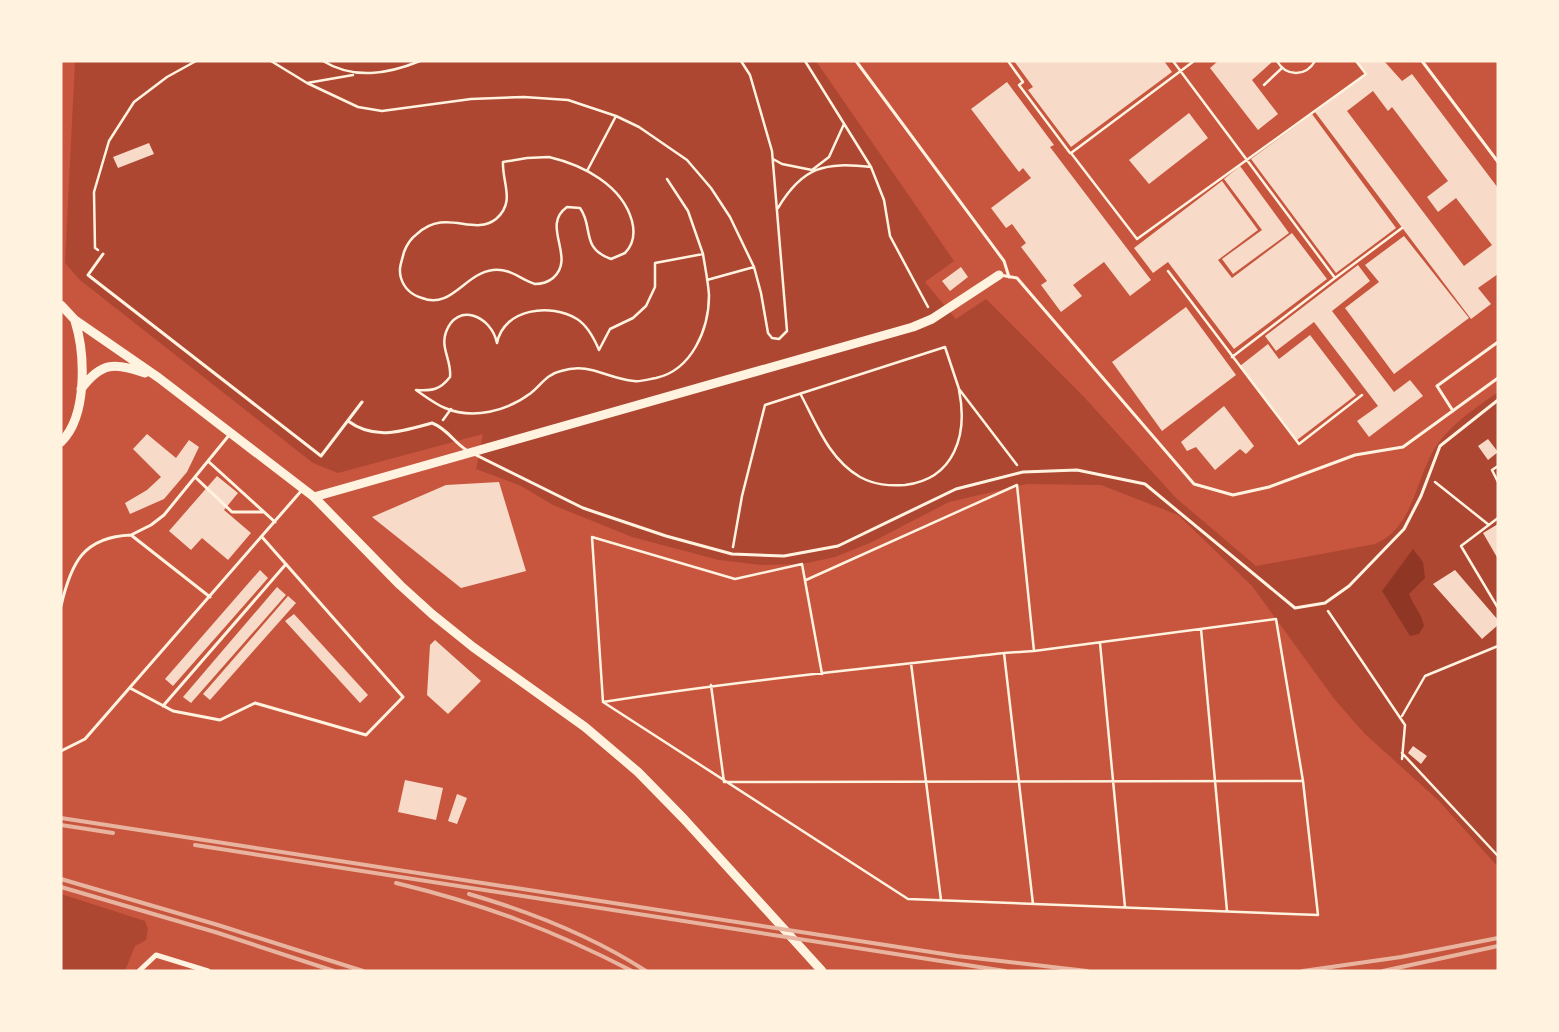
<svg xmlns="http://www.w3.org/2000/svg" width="1559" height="1032" viewBox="0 0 1559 1032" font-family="'Zilla Slab',serif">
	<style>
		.green { fill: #ae4732 }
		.water { fill: #8f3625 }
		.building { fill: #f7dbc8; fill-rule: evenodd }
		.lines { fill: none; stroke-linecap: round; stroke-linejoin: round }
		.path { stroke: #fff3e0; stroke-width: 2.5 }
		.service { stroke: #fff3e0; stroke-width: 3 }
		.minor { stroke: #fff3e0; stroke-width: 5 }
		.tertiary { stroke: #fff3e0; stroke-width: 9 }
		.rail { stroke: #e9b49f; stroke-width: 4 }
	</style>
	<rect width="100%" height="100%" fill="#c8553d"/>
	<path class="green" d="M 75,61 L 816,61 L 954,261 L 925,282 L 956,319 L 986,299 L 1084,397 L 1176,498 L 1256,566 L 1375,544 C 1416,527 1415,474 1439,442 C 1455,421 1477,407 1498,392 L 1498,867 L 1438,800 L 1365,734 L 1335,700 L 1252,586 L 1178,515 L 1101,485 L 1027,484 L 949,502 L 870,543 L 835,557 L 802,564 L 761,565 L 719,560 L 632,537 L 553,505 L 521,486 L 476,469 L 483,434 L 338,473 L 313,463 L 80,280 L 65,263 Z
		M 61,894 L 145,921 L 148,929 L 146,940 L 135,946 L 125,971 L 61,971 Z"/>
	<path class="water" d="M 1413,549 L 1423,562 L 1425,578 L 1409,594 C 1413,605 1422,614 1424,626 L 1419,634 L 1410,636 L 1382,591 Z"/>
	<path class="building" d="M 1014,61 L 1164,61 L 1172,72 L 1071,147 L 1028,90 L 1033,87 Z
		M 1218,61 L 1273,61 L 1252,80 L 1278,114 L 1258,130 L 1210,68 Z
		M 1356,61 L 1384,61 L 1402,81 L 1412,74 L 1498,188 L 1498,274 L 1478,288 L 1491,304 L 1471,319 L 1315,112 L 1366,74 ZM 1373,91 L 1388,111 L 1392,107 L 1448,181 L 1427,197 L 1438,212 L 1456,198 L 1492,245 L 1464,266 L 1347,111 Z
		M 1007,82 L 1054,145 L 1050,147 L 1151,280 L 1130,296 L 1104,262 L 1073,285 L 1082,296 L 1061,312 L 1041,285 L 1047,281 L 1021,247 L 1026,243 L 1012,224 L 1006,228 L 991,208 L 1031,178 L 1023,168 L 1019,172 L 971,109 Z
		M 1189,113 L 1208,138 L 1149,184 L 1129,160 Z
		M 1312,114 L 1396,228 L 1336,273 L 1251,159 Z
		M 149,143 L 154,154 L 118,168 L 113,157 Z
		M 1240,166 L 1289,233 L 1233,274 L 1222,259 L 1262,230 L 1224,179 Z
		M 1222,181 L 1258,230 L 1218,260 L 1232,278 L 1292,233 L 1327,279 L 1234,349 L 1168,262 L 1153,273 L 1134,248 Z
		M 1404,236 L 1469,318 L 1394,374 L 1345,308 L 1379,282 L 1365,265 Z
		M 1358,265 L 1370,281 L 1332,311 L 1394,392 L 1410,380 L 1423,396 L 1369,437 L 1357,421 L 1378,406 L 1314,322 L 1276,351 L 1265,336 Z
		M 961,267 L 968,277 L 950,291 L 942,281 Z
		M 1186,307 L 1236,375 L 1162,431 L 1112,362 Z
		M 1310,335 L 1356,395 L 1297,440 L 1240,366 L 1268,344 L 1279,359 Z
		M 1224,406 L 1254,446 L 1246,454 L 1240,449 L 1215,470 L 1196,447 L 1187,451 L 1181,442 Z
		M 147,434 L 176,458 L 189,440 L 199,447 L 187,472 L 164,499 L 130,514 L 125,503 L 147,490 L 161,477 L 133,449 Z
		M 1488,439 L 1498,452 L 1488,460 L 1478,446 Z
		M 217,476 L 238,493 L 224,510 L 251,533 L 228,560 L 202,538 L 191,550 L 169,531 Z
		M 499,482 L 526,571 L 461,588 L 372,517 L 446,485 Z
		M 1498,524 L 1498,559 L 1483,533 Z
		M 260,570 L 268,578 L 173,686 L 165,679 Z
		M 1455,570 L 1498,620 L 1498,625 L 1482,639 L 1433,584 Z
		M 277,587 L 286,595 L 191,703 L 183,697 Z
		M 288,596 L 296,603 L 210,700 L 203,694 Z
		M 294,614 L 368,695 L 360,703 L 285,621 Z
		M 435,640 L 481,681 L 448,714 L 427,695 L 430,645 Z
		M 1413,746 L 1427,756 L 1421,764 L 1408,753 Z
		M 405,780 L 443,788 L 436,820 L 398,812 Z
		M 457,794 L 467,798 L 457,824 L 448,821 Z"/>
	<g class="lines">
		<path class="path" d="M 271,61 L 307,83 L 353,75
			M 323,61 C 354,80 388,74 420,61
			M 805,61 L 871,167 L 884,200 L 890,236 L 928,307
			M 1008,61 L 1023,82 L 1019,85 L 1070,153
			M 1173,61 L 1335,278 L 1402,228
			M 1194,61 L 1071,153 L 1137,239 L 1366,74 L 1356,61
			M 1277,61 C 1286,77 1306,77 1315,61
			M 307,83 L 358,107 L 382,111 L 471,99 L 524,97 L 568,100 L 616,116 L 639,127 L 687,160 L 711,188 L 730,217 L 754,267 L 761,293 L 768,333 L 772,338 L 779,339 L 787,331 L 772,151 L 750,75 L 741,61
			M 1264,85 L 1282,68
			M 549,157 C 583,165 622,185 632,221 C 635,233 634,244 625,253 L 611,259 C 580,248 594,227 580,208 L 567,207 C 540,226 577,257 553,278 C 547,283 542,284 535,284 C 519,279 511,268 493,270 C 465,273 451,310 422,298 C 412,295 404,288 401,278 C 398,268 402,261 404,252 C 407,244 410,239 417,234 C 446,207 473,237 496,219 C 516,202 502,183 503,162 L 527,158 Z
			M 773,159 L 782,164 L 812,170 L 829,157 L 844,124
			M 587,171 L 616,116
			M 667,179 L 688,211 L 703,254
			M 778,208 C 803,166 825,162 871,167
			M 98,250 L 95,248 L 94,192 L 109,141 L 134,102 L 167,77 L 196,61
			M 703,254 C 705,267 708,281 709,295 C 709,329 692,370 656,378 C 649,379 641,382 634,381 C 605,378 590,362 561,371 C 547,374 541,385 531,393 C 507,411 473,420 445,408 C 435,404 425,396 416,390 C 432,391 440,390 450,377 C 452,361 440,348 446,332 C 457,302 491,315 497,343 C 504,308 551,303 577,319 C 588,326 594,338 599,350 L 610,329 L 633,318 L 646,306 L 655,287 L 655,263 Z
			M 1168,271 L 1299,444 L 1362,395
			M 707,280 L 754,267
			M 1232,357 L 1335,278
			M 801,395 C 817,425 829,459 860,477 C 875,485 889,486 905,485 C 955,479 968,434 959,390
			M 443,420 L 451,409
			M 1498,466 L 1492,470 L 1498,482
			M 1435,482 L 1489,525
			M 1498,518 L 1461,546 L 1498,608
			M 733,547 L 742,496 L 765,405 L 945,347 L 959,389 L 1017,465
			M 806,580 L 1017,485 L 1034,651
			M 1328,611 L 1405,725 L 1402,759
			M 1201,629 L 1227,911
			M 1100,643 L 1125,907
			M 1004,653 L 1033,904
			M 911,663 L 941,900
			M 711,685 L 724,782
			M 603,702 L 908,899 L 1318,915 L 1303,781 L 1276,619 L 1034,651 L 1004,653 C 870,668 736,681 603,702 L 592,537 L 735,579 L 802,564 L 822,674
			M 1402,716 L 1425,676 L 1498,646
			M 1402,753 L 1498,856
			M 724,782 L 1303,781"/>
		<path class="service" d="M 856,61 L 1004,261 L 1009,277
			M 1422,61 L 1498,162
			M 103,254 L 88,275 L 321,456 L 362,402
			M 1000,275 L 1017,278 L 1194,484 L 1233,495 L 1269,487 L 1355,455 L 1403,447 L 1498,378
			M 1453,411 L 1437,386 L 1498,342
			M 348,421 C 375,441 403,431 432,423 C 448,429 454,443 468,451
			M 474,454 L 583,508 L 666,536 L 732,554 L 784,556 L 838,546 L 956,489 L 1023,472 L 1077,470 L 1145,484 L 1295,608 L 1325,603 L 1349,586 L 1404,529 L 1421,496 L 1440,446 L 1498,400
			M 209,462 L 275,522
			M 195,477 L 232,512 L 263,512
			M 131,535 L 151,525 L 164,515 L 230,434
			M 61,606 C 71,563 83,537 131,535 L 210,597
			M 130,688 L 173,711 L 220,720 L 255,703 L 366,735 L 403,697 L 262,537
			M 163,706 L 286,564
			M 61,751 L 85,739 L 302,490"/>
		<path class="minor" d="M 139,971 L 156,955 L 208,971"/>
		<path class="tertiary" d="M 61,305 L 75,320 L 159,378 L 314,497 L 400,585 L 432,614 L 473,647 L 585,727 L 638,772 L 684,819 L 822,971
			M 81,389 C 101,362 115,362 145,373
			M 61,442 C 88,416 85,353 75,321
			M 314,497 L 913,327 L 932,319 L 999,275"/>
		<path class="rail" d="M 61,818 L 957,956 L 1087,971
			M 61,825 L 113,833
			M 195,845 L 1005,971
			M 61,879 L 218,925 L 363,971
			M 396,883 C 483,904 553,930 632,971
			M 61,887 L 215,932 L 334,971
			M 469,894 C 531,912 592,936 646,971
			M 1303,971 L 1401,957 L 1498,938
			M 1383,971 L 1498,946"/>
	</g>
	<rect width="1559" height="1032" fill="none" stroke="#fff3e0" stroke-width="125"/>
</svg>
